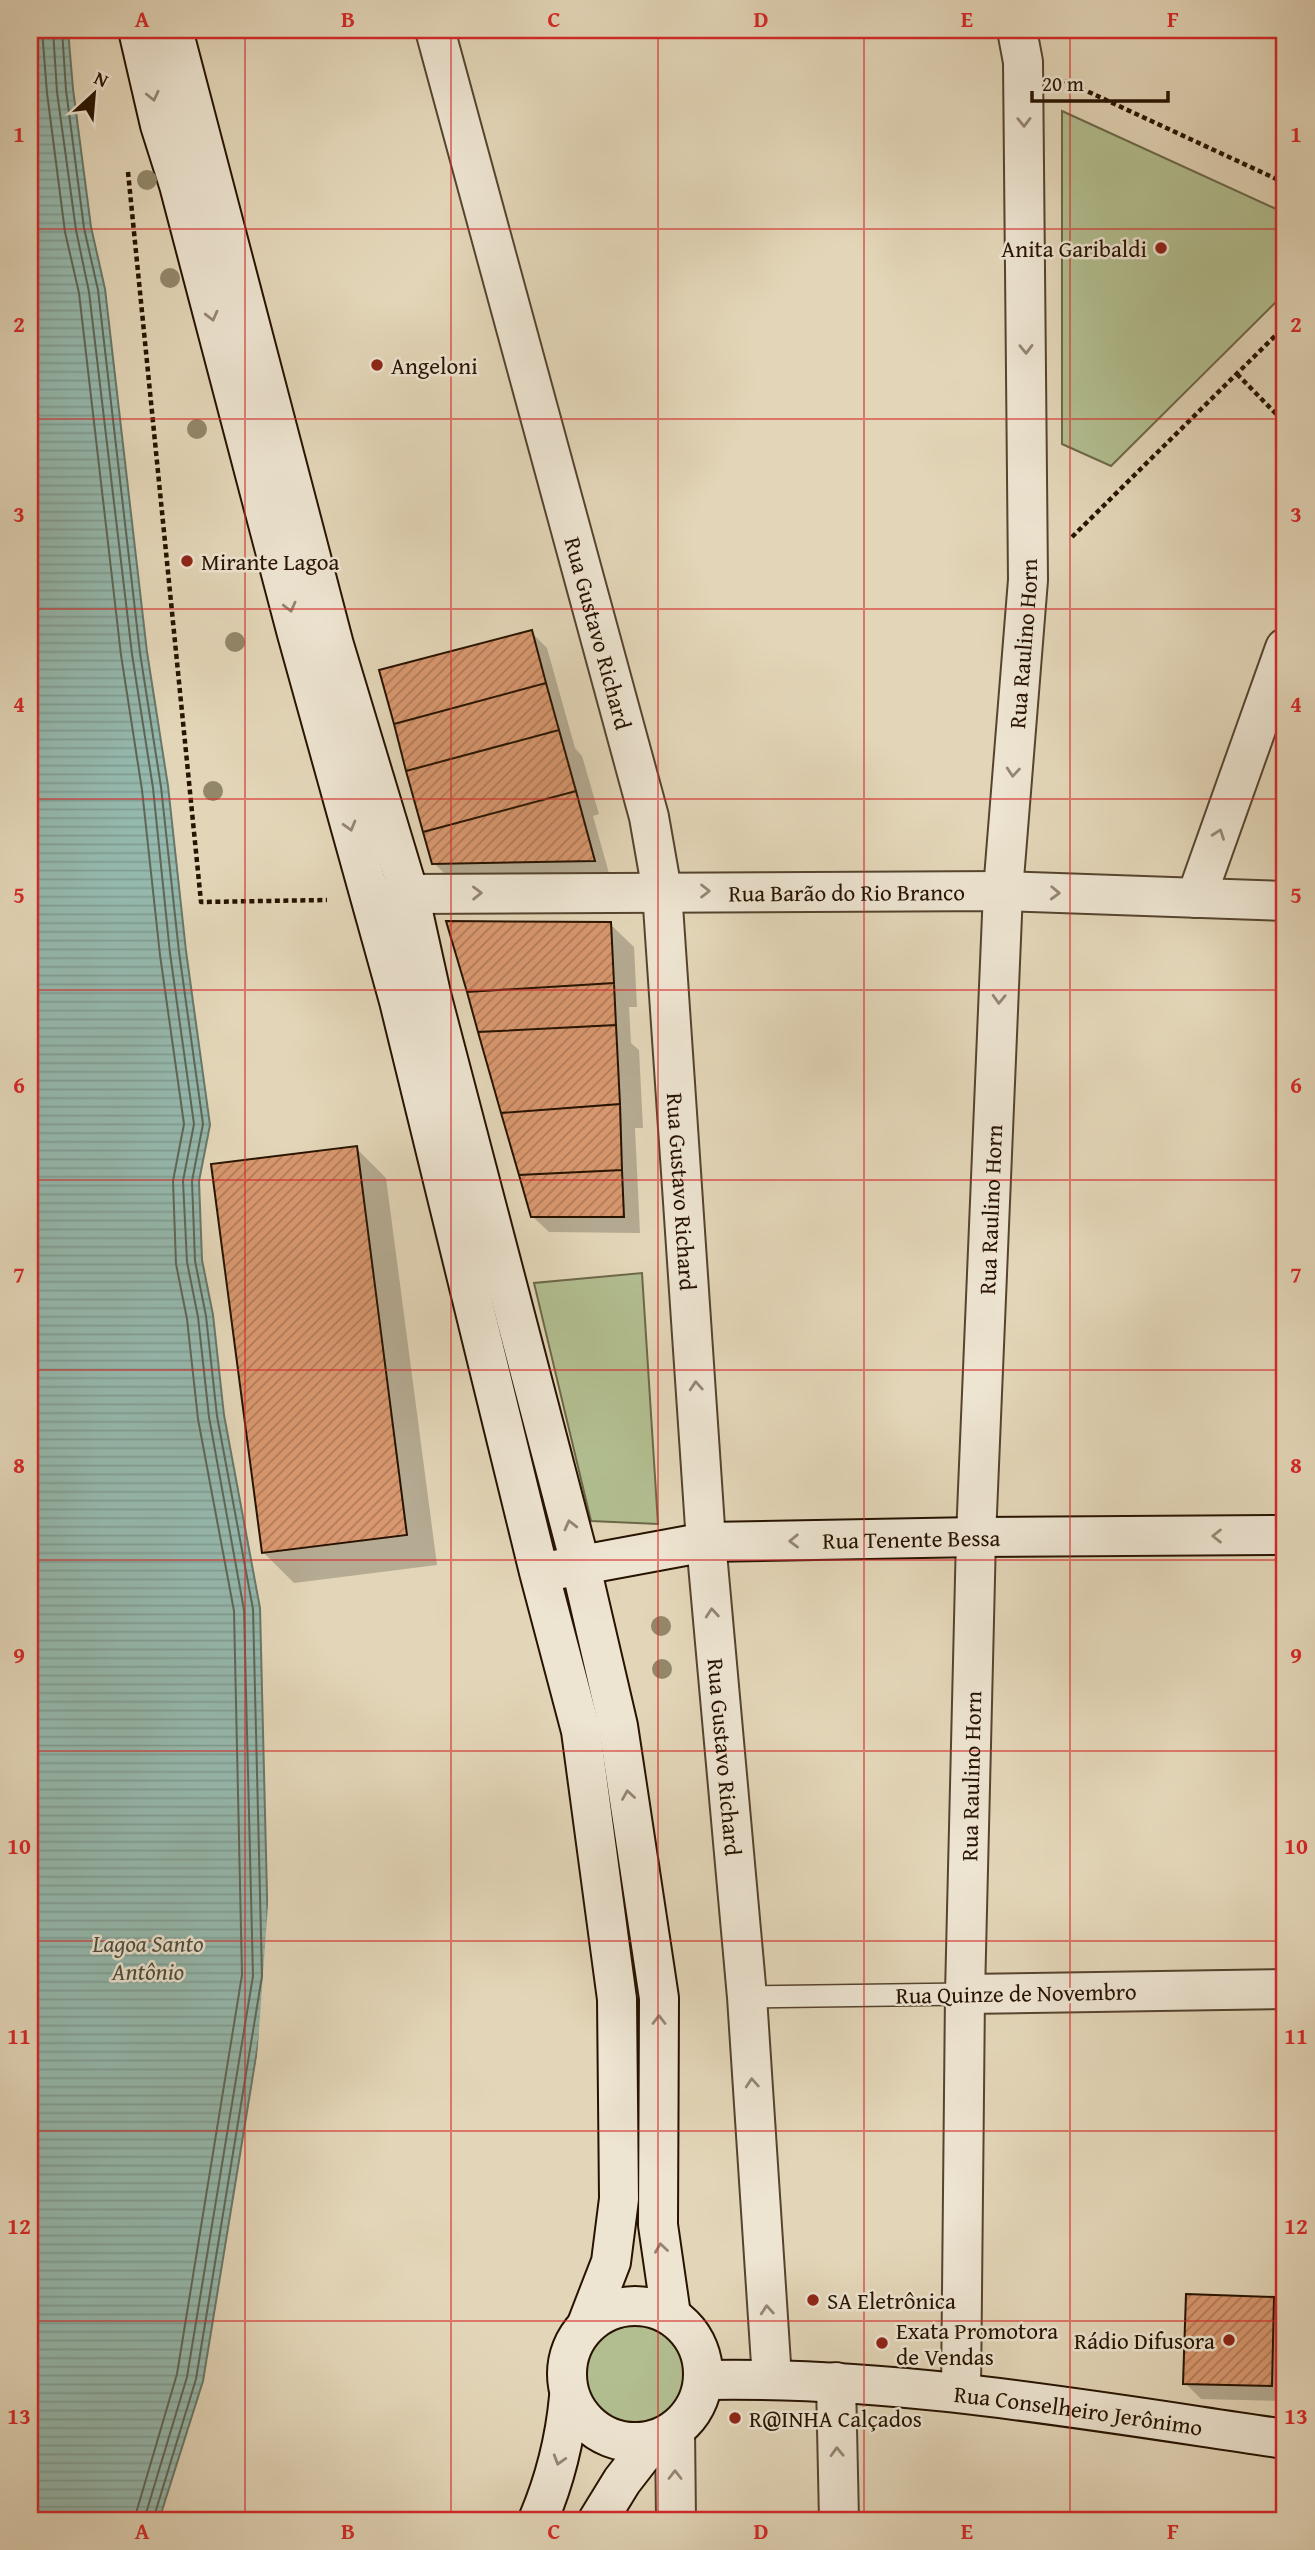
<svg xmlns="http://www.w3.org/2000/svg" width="1315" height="2550" viewBox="0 0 1315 2550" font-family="'Gentium Book Plus',serif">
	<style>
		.green { fill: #b2be90; stroke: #6c6848; stroke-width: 2 }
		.water { fill: url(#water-rules); stroke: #697768; stroke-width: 2 }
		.pier { fill: #e3d6b8 }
		.shadow { fill: #0003 }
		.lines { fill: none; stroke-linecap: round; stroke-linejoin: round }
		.shore { stroke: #5e6657; stroke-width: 2 }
		.building { fill: url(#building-hatch); stroke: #271300; stroke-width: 2 }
		.lane-casing { stroke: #56442e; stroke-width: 24 }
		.street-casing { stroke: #56442e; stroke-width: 42 }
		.secondary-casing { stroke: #271300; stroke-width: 42 }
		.path { stroke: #271300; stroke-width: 4.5; stroke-dasharray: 5 3.5; stroke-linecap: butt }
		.lane { stroke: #ede4d1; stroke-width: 21 }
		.street { stroke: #ede4d1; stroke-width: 38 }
		.secondary { stroke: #ede4d1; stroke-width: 38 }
		.tree { fill: #93876a }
		.oneway { stroke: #948673 }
		.grid { fill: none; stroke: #d62828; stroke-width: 2; stroke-opacity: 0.55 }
		.poi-dot { fill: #8f2418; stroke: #ede4d1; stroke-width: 2.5 }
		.labels { text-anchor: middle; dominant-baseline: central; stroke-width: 5; stroke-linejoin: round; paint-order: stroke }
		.poi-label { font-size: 23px; fill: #271300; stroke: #ede4d1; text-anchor: start }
		.street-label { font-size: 23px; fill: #271300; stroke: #ede4d1 }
		.water-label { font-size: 24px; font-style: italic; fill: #4e4d3d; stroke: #ede4d1 }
		.neatline { fill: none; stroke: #d62828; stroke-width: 2.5 }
		.grid-label { font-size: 23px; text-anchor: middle; font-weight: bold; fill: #d62828 }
	</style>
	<defs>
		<pattern id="water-rules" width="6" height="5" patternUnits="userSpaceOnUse" patternTransform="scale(1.75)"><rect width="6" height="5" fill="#95b9ae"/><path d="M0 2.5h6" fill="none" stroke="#809e94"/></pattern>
		<pattern id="building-hatch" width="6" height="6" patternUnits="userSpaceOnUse" patternTransform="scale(1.75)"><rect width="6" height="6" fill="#d9986f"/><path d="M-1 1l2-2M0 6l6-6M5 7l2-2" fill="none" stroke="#b07b59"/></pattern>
	</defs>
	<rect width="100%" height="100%" fill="#e3d6b8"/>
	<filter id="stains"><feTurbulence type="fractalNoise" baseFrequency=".00286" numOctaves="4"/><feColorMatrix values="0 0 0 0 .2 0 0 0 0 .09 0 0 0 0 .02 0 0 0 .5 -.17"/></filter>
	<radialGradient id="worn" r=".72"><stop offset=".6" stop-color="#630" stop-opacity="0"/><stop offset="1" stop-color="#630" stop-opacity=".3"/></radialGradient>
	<path class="green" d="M 1062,111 L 1285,213 L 1285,293 L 1111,466 L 1062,444 Z
		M 642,1273 L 658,1524 L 591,1521 L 534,1283 Z
		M580 2369a55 55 0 1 1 110 0a55 55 0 1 1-110 0Z"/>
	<path class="water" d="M 30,30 L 68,30 L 73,89 L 91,227 L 105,289 L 147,652 L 168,786 L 186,951 L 210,1125 L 199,1181 L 202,1260 L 213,1315 L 224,1415 L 260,1608 L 269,1977 L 203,2381 L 159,2520 L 30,2520 Z"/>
	<path class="pier" d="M 270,1876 L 272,1977 L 235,2202 L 257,2058 Z"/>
	<path class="shadow" d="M 531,632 L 547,648 L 575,748 L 582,756 L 599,814 L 593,816 L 610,877 L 450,879 L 434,863 Z
		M 610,924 L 634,947 L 637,1007 L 629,1007 L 631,1043 L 639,1050 L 643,1128 L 635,1128 L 640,1233 L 549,1232 L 532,1216 Z
		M 356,1148 L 386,1178 L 437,1565 L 294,1583 L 263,1552 Z
		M 1273,2299 L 1285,2311 L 1285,2401 L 1201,2399 L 1185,2383 Z"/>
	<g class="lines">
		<path class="shore" d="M 42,30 L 47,93 L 65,232 L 79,293 L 121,655 L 142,790 L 160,955 L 184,1124 L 173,1181 L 176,1264 L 187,1319 L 198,1419 L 234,1611 L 242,1975 L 177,2374 L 134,2520
			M 53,30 L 57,92 L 76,230 L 89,292 L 132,654 L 153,788 L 170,953 L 194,1124 L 183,1181 L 187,1262 L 198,1317 L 209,1417 L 244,1610 L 253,1976 L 187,2377 L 144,2520
			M 62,30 L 66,90 L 84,228 L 98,290 L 140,653 L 161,787 L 179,952 L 203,1124 L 192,1181 L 195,1261 L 206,1316 L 217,1416 L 253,1609 L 262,1976 L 196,2379 L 153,2520"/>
	</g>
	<path class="building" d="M 532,630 L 546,683 L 394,724 L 379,670 Z
		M 546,683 L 559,730 L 406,771 L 394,724 Z
		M 559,730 L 576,791 L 423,832 L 406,771 Z
		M 576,791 L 595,861 L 432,864 L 423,832 Z
		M 446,921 L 611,922 L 614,983 L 467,992 Z
		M 614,983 L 616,1025 L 478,1032 L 467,992 Z
		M 616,1025 L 620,1104 L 501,1113 L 478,1032 Z
		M 620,1104 L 622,1170 L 519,1175 L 501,1113 Z
		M 357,1146 L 407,1535 L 262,1553 L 211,1164 Z
		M 622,1170 L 624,1217 L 531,1217 L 519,1175 Z
		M 1186,2294 L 1274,2297 L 1272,2386 L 1183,2384 Z"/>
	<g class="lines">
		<defs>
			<path id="lane" d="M 747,1997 L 965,1994"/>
			<g id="street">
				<path id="s1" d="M 435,30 L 649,817 L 662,891 L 706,1542 L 747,1997 L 772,2379"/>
				<path id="s2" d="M 378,898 L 409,894 L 1003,891 L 1285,901"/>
				<path d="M 1196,898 L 1285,648"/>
				<path d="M 965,1994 L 1285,1989"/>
				<path d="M 836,2382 L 839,2520"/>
				<path id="s3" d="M 961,2392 L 965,1994 L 976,1537 L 1003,891 L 1028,580 L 1023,62 L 1017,30"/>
				<path d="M 675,2430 L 676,2520"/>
			</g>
			<g id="secondary">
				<path d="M 138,30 L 160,125 L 179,185 L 297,634 L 399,1001 L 539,1572 L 581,1731 L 617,1999 L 619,2199 L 611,2262 L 587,2324"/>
				<path d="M 173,30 L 334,645 L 409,894 L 432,998 L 581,1567 L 618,1726 L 659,1998 L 658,2225 L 671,2315"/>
				<path id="s4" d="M 555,1570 L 706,1542 L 976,1537 L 1285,1535"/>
				<circle cx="635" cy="2374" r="68"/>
				<path id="s5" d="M 704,2380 C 899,2376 1092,2411 1285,2439"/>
				<path d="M 538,2520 C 555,2480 565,2440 569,2397"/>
				<path d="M 598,2520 L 622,2481 L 653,2441"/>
			</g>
		</defs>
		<use href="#lane" class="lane-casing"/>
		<use href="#street" class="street-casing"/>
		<use href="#secondary" class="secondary-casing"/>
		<path class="path" d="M 1065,81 L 1285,183
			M 128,172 L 201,902 L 327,900
			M 1237,374 L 1285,423
			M 1072,537 L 1285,326"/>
		<use href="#lane" class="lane"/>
		<use href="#street" class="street"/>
		<use href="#secondary" class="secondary"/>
	</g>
	<g class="tree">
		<circle cx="147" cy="180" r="10"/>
		<circle cx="170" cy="278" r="10"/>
		<circle cx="197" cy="429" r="10"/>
		<circle cx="235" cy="642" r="10"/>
		<circle cx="213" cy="791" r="10"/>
		<circle cx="661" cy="1626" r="10"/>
		<circle cx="662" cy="1669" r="10"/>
	</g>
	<defs><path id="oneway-chevron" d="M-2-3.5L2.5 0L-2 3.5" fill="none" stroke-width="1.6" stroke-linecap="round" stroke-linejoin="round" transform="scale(1.75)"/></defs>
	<g class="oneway">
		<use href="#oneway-chevron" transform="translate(153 96) rotate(77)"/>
		<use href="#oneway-chevron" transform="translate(1024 122) rotate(89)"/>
		<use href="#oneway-chevron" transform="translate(212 316) rotate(76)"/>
		<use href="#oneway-chevron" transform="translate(1026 349) rotate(89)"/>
		<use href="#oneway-chevron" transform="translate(290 607) rotate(76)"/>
		<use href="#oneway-chevron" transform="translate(1013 772) rotate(95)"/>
		<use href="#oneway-chevron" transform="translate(350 826) rotate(74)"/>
		<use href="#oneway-chevron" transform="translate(1219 834) rotate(-70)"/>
		<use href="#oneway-chevron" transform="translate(705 891)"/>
		<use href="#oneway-chevron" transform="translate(477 893) rotate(-1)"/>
		<use href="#oneway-chevron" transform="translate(1055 893) rotate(2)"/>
		<use href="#oneway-chevron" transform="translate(999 999) rotate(92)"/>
		<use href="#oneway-chevron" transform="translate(696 1386) rotate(-94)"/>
		<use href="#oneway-chevron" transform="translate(570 1525) rotate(-104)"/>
		<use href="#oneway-chevron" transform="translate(1217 1536) rotate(180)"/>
		<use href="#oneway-chevron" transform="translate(794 1541) rotate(179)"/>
		<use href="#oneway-chevron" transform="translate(712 1613) rotate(-95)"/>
		<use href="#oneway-chevron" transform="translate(628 1795) rotate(-99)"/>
		<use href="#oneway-chevron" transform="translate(659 2020) rotate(-90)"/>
		<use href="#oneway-chevron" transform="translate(752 2083) rotate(-94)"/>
		<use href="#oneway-chevron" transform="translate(661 2248) rotate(-98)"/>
		<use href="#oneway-chevron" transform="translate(767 2310) rotate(-94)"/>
		<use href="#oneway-chevron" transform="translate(837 2452) rotate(-92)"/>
		<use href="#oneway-chevron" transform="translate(559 2460) rotate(107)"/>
		<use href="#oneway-chevron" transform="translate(675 2475) rotate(-90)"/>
	</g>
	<path class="grid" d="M 245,30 L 245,2520M 451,30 L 451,2520M 658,30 L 658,2520M 864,30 L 864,2520M 1070,30 L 1070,2520M 30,229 L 1285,229M 30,419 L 1285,419M 30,609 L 1285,609M 30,799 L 1285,799M 30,990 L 1285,990M 30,1180 L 1285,1180M 30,1370 L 1285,1370M 30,1560 L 1285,1560M 30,1751 L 1285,1751M 30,1941 L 1285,1941M 30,2131 L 1285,2131M 30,2321 L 1285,2321"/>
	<g class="poi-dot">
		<circle cx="1161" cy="248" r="7"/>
		<circle cx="377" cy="365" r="7"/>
		<circle cx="187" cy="561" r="7"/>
		<circle cx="813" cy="2300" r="7"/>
		<circle cx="1229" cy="2340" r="7"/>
		<circle cx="882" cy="2343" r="7"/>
		<circle cx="735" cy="2418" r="7"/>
	</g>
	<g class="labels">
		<g class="poi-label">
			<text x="1147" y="248" text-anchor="end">Anita Garibaldi</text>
			<text x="391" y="365">Angeloni</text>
			<text x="201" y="561">Mirante Lagoa</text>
			<text x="827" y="2300">SA Eletrônica</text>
			<text x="896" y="2330">Exata Promotora<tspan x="896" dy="26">de Vendas</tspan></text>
			<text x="1215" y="2340" text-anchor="end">Rádio Difusora</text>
			<text x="749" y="2418">R@INHA Calçados</text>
		</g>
		<g class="street-label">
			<text stroke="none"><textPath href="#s1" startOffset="625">Rua Gustavo Richard</textPath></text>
			<text stroke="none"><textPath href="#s3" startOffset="1750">Rua Raulino Horn</textPath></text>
			<text stroke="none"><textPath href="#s2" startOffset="469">Rua Barão do Rio Branco</textPath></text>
			<text stroke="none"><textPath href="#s1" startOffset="1192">Rua Gustavo Richard</textPath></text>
			<text stroke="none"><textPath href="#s3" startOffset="1183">Rua Raulino Horn</textPath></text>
			<text stroke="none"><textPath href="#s4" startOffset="359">Rua Tenente Bessa</textPath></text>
			<text stroke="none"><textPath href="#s1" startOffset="1759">Rua Gustavo Richard</textPath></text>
			<text stroke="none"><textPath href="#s3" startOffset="616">Rua Raulino Horn</textPath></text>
			<text transform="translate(1016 1993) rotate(-1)">Rua Quinze de Novembro</text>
			<text stroke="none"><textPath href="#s5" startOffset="376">Rua Conselheiro Jerônimo</textPath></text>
		</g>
		<g class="water-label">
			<text x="148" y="1943">Lagoa Santo<tspan x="148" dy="28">Antônio</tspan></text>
		</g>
	</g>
	<rect width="1315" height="2550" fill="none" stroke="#e3d6b8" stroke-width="77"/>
	<g transform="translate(94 94) rotate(26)" stroke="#ede4d1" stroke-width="5" paint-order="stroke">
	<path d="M0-5L12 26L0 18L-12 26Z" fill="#271300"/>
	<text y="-10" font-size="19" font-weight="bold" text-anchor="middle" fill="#271300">N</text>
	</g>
	<path d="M1032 91v10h136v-10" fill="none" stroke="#271300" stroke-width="3.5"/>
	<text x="1042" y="91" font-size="21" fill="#271300" stroke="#ede4d1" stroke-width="5" paint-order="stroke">20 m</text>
	<rect x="38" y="38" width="1238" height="2474" class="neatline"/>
	<g class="grid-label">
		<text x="142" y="27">A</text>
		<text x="348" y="27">B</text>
		<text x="554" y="27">C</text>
		<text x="761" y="27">D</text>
		<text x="967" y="27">E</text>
		<text x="1173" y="27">F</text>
		<text x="19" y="142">1</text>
		<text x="1296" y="142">1</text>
		<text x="19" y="332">2</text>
		<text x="1296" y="332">2</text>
		<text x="19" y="522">3</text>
		<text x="1296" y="522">3</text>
		<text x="19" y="712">4</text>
		<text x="1296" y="712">4</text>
		<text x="19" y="903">5</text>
		<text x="1296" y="903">5</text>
		<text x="19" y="1093">6</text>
		<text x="1296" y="1093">6</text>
		<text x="19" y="1283">7</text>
		<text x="1296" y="1283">7</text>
		<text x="19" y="1473">8</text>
		<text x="1296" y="1473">8</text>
		<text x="19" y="1663">9</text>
		<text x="1296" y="1663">9</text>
		<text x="19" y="1854">10</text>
		<text x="1296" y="1854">10</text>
		<text x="19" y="2044">11</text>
		<text x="1296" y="2044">11</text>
		<text x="19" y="2234">12</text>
		<text x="1296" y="2234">12</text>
		<text x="19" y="2424">13</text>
		<text x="1296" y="2424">13</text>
		<text x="142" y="2539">A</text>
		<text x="348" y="2539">B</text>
		<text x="554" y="2539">C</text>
		<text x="761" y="2539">D</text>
		<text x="967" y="2539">E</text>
		<text x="1173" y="2539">F</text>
	</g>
	<rect width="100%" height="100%" filter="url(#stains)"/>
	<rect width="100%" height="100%" fill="url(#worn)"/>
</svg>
